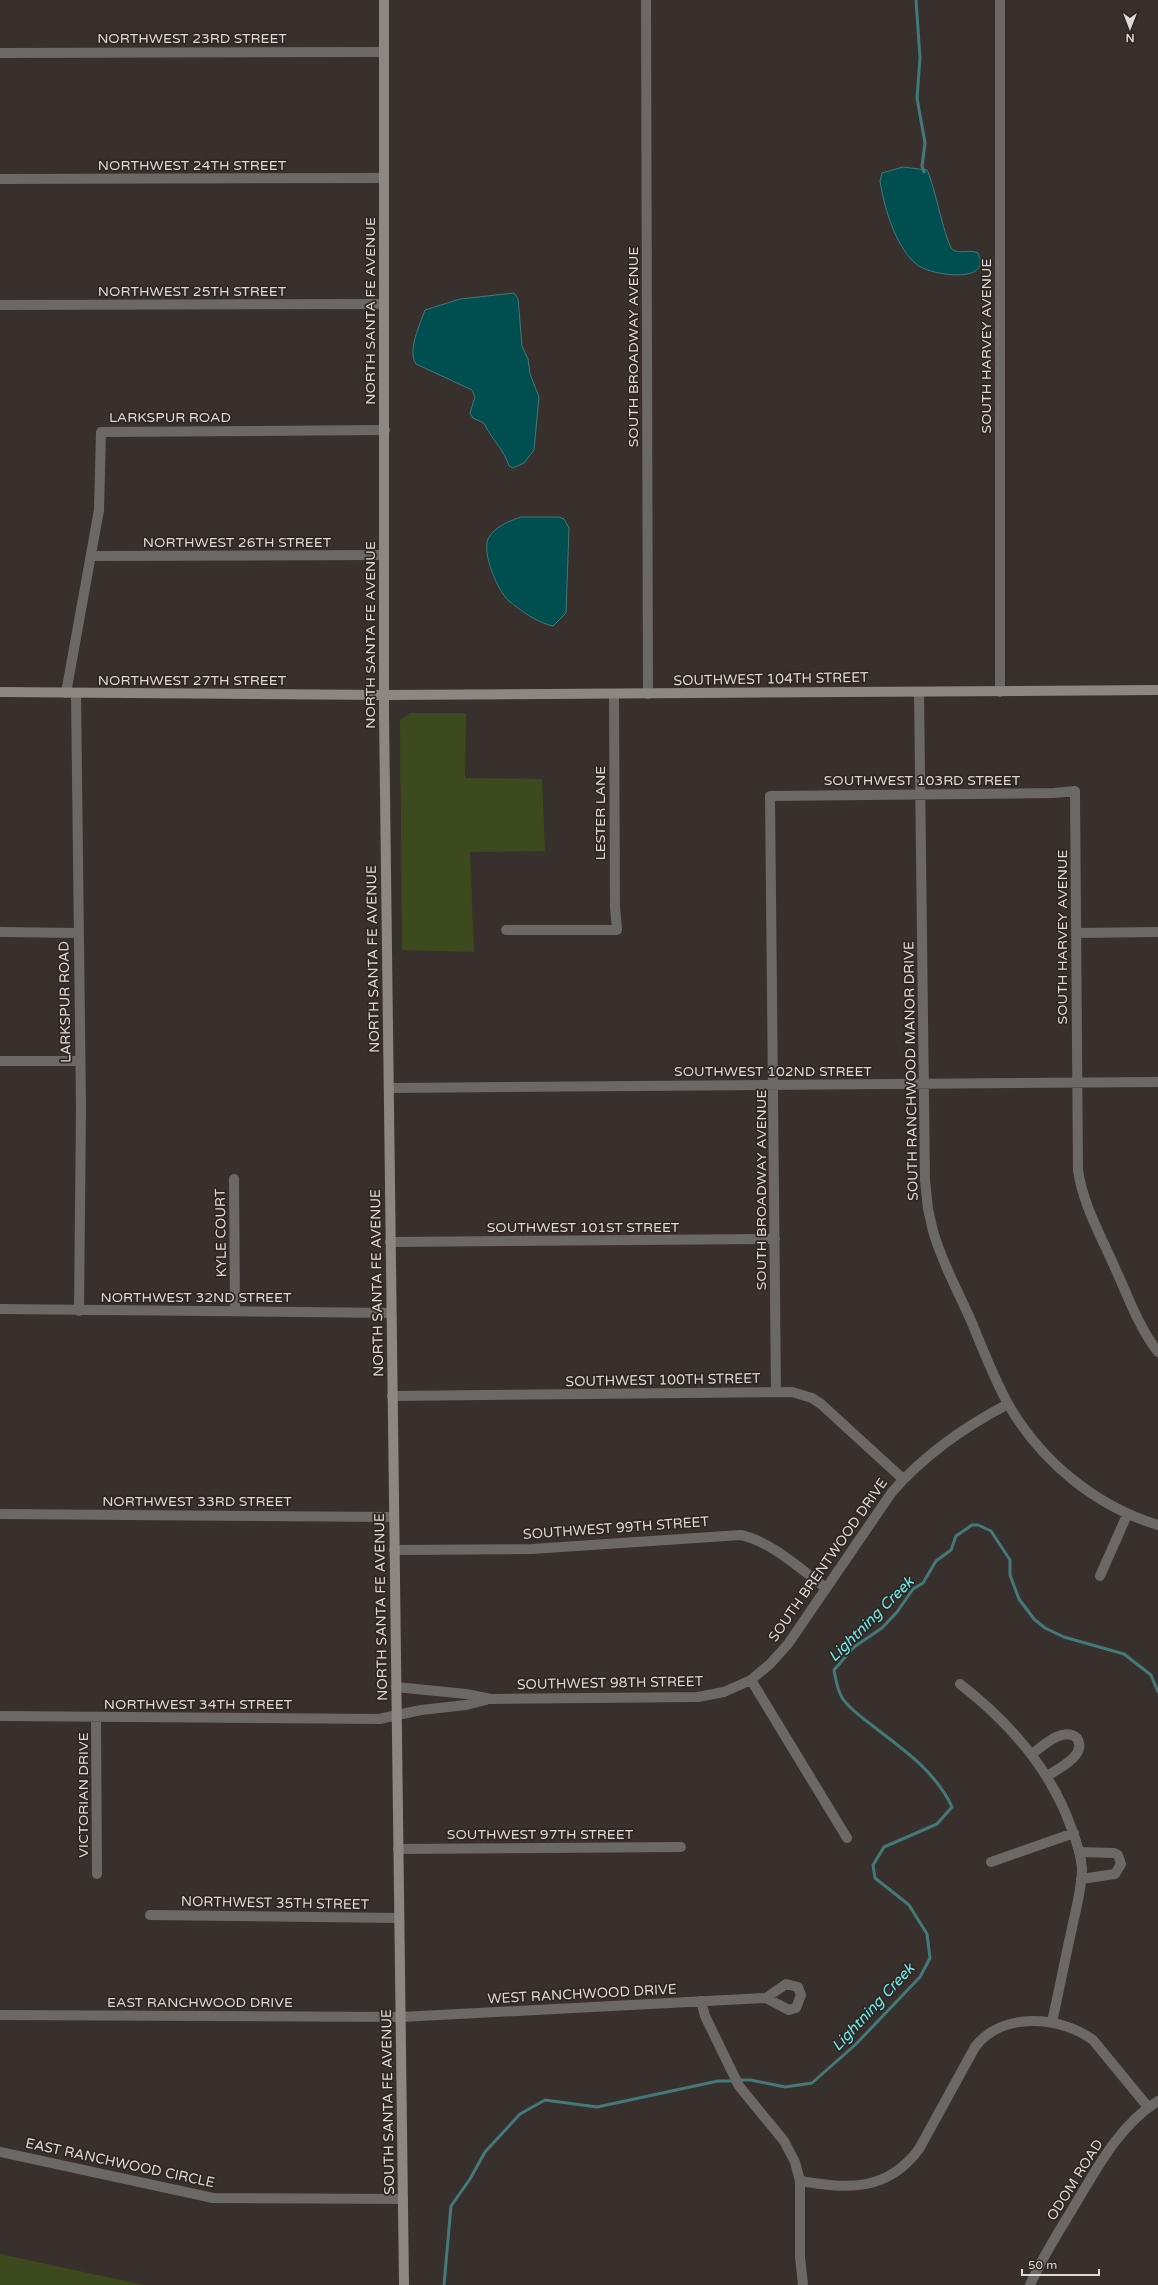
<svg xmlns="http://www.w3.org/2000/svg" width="1158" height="2285" viewBox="0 0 1158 2285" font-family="'Varela Round',sans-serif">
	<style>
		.green { fill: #3d4a1d }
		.water { fill: #004f50; stroke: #437978 }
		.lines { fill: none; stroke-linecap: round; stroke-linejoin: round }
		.stream { stroke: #437978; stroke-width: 3 }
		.street { stroke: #6c6865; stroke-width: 10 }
		.secondary { stroke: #8c8782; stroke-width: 10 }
		.labels { text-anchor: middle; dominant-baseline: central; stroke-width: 3.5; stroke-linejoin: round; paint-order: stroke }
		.street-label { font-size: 14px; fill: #dfdad7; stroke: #2e2622 }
		.water-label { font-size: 15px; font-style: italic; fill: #6dedee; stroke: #2e2622 }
	</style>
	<rect width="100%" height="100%" fill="#38302c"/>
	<path class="green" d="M 410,713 L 466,713 L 465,778 L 542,779 L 545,851 L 470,852 L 474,952 L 402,950 L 400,720 Z
		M 0,2254 L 144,2285 L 0,2285 Z"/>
	<path class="water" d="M 903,167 L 927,170 C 934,183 946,246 953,250 C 960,254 970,249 978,253 C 993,285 932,275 919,266 C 896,250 884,207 880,181 L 882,173 Z
		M 514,293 L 518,299 L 522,346 L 528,359 L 530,374 L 539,397 L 534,450 L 524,463 L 513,468 L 509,466 C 504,449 491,439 484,423 L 473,418 L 470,413 L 475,397 L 472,390 L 416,364 C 407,350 420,325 425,310 L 460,299 Z
		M 521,517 L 559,517 L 564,519 L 569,528 L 566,613 L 553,626 C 538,623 521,611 509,601 C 497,590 482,553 488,539 C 494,527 509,521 521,517 Z"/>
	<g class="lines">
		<path class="stream" d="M 916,0 L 920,58 L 917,98 L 925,143 L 922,166 L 924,172
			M 739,2080 L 751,2080 L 785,2087 L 812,2083 L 855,2045 L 920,1977 L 930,1958 L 927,1934 L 909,1905 L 875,1878 L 873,1865 L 884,1847 L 937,1824 L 952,1807 C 937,1774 906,1751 878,1730 C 866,1720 852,1712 843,1699 C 837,1691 836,1680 834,1670 L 854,1647 L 882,1628 L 897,1612 L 913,1589 L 923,1583 L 936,1561 L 951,1550 L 956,1536 L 972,1525 L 978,1525 L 991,1531 L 1010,1560 L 1010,1575 L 1019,1599 L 1034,1619 L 1045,1628 L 1064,1637 L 1124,1654 L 1151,1675 L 1158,1692
			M 444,2285 L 451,2206 L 470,2179 L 485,2152 L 520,2114 L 545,2100 L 597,2107 L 718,2081 L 734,2081"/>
		<path class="street" d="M 646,0 L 648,694
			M 0,53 L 384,52
			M 0,179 L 384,178
			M 0,305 L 384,304
			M 91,556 L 383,555
			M 919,692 L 925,1180 L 928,1209 L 933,1231 C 942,1263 959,1293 972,1323 C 983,1350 994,1378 1008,1404 C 1041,1461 1095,1506 1158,1525
			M 1000,692 L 1000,0
			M 66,693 L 99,510 L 101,432 L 385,430
			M 76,693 L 81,1107 L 79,1311
			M 506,930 L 617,930 L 615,907 L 614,695
			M 0,932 L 79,933
			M 1077,933 L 1158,932
			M 0,1061 L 80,1061
			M 389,1088 L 1158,1082
			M 234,1179 L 235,1311
			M 390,1242 L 775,1239
			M 0,1309 L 391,1313
			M 776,1392 L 770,796 L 1054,793 L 1075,791 L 1078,1170 C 1083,1205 1101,1236 1115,1268 C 1128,1296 1139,1328 1158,1352
			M 392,1396 L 792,1392 L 812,1398 L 821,1404 L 903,1479
			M 0,1514 L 394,1517
			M 394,1550 L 532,1549 L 741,1535 C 772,1542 800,1569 826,1588
			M 1100,1576 L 1127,1515
			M 751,1680 L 847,1838
			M 960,1684 C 1009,1722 1050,1768 1071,1827 C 1076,1840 1081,1854 1082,1868 C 1082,1888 1076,1908 1072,1928 C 1065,1959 1059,1991 1052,2022
			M 396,1687 L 466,1694 L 491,1699 L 698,1697 L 724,1692 L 751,1680 L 770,1664 L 788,1644 L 892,1492 C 925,1454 964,1427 1008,1404
			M 0,1716 L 379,1719 L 421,1710 L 466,1705 L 486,1700
			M 96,1717 L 97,1874
			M 1032,1754 C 1043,1746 1063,1726 1077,1738 C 1088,1755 1058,1769 1047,1776
			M 398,1849 L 681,1847
			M 1079,1852 L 1114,1853 L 1118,1855 L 1121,1864 L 1115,1874 L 1081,1879
			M 991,1862 L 1074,1833
			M 150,1915 L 399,1918
			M 701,2001 L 705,2016 L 739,2086 L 784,2141 L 795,2162 L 800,2181 L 800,2257 L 803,2285
			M 0,2015 L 401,2017 L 766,1998 L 789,2010 L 796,2008 L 801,1995 L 798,1987 L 786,1984 L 766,1998
			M 0,2152 L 213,2198 L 403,2199
			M 800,2181 C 848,2189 887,2192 919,2149 L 975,2047 C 1002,2011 1061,2016 1093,2040 L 1148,2107
			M 1030,2285 C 1041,2260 1056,2236 1070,2213 C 1094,2174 1118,2125 1158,2101"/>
		<path class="secondary" d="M 384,0 L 384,714 L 404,2285
			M 0,692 L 384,695 L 1158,690"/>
	</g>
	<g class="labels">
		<g class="street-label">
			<text x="192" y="38">NORTHWEST 23RD STREET</text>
			<text x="192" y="165">NORTHWEST 24TH STREET</text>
			<text x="192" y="291">NORTHWEST 25TH STREET</text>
			<text transform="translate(370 311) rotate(-90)">NORTH SANTA FE AVENUE</text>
			<text transform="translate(986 346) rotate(-90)">SOUTH HARVEY AVENUE</text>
			<text transform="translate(633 347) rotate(-90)">SOUTH BROADWAY AVENUE</text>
			<text x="170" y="417">LARKSPUR ROAD</text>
			<text x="237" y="542">NORTHWEST 26TH STREET</text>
			<text transform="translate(370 635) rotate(-90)">NORTH SANTA FE AVENUE</text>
			<text transform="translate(771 679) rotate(-1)">SOUTHWEST 104TH STREET</text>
			<text x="192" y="680">NORTHWEST 27TH STREET</text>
			<text x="922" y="780">SOUTHWEST 103RD STREET</text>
			<text transform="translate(600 813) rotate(-90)">LESTER LANE</text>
			<text transform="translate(1062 937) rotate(-90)">SOUTH HARVEY AVENUE</text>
			<text transform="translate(373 959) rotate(-91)">NORTH SANTA FE AVENUE</text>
			<text transform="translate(65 1002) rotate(-91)">LARKSPUR ROAD</text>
			<text x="773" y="1071">SOUTHWEST 102ND STREET</text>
			<text transform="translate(911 1071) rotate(-91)">SOUTH RANCHWOOD MANOR DRIVE</text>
			<text transform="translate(761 1190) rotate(-90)">SOUTH BROADWAY AVENUE</text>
			<text x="583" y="1227">SOUTHWEST 101ST STREET</text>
			<text transform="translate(221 1233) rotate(-91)">KYLE COURT</text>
			<text transform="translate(377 1283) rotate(-91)">NORTH SANTA FE AVENUE</text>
			<text x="196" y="1297">NORTHWEST 32ND STREET</text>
			<text transform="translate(663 1380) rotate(-1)">SOUTHWEST 100TH STREET</text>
			<text x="197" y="1501">NORTHWEST 33RD STREET</text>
			<text transform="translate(616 1528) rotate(-4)">SOUTHWEST 99TH STREET</text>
			<text transform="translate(828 1560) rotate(-55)">SOUTH BRENTWOOD DRIVE</text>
			<text transform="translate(381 1607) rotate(-91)">NORTH SANTA FE AVENUE</text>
			<text transform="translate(610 1683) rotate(-1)">SOUTHWEST 98TH STREET</text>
			<text x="198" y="1704">NORTHWEST 34TH STREET</text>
			<text transform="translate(83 1795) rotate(-90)">VICTORIAN DRIVE</text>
			<text x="540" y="1834">SOUTHWEST 97TH STREET</text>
			<text transform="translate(275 1903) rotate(1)">NORTHWEST 35TH STREET</text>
			<text transform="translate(582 1994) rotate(-3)">WEST RANCHWOOD DRIVE</text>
			<text x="200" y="2002">EAST RANCHWOOD DRIVE</text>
			<text transform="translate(388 2102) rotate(-91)">SOUTH SANTA FE AVENUE</text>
			<text transform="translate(120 2163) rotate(12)">EAST RANCHWOOD CIRCLE</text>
			<text transform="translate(1075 2180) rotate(-58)">ODOM ROAD</text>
		</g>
		<g class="water-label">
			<text transform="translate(871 1619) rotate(-45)">Lightning Creek</text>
			<text transform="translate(873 2007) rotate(-47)">Lightning Creek</text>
		</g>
	</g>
	<g transform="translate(1130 28) rotate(180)" stroke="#2e2622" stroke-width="3" paint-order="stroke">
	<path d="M0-3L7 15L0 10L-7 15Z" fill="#dfdad7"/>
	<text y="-6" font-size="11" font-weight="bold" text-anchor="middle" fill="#dfdad7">N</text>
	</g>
	<path d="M1022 2269v6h77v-6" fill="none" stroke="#dfdad7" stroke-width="2"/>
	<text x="1028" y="2269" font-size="12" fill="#dfdad7" stroke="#2e2622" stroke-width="3" paint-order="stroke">50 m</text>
</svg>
